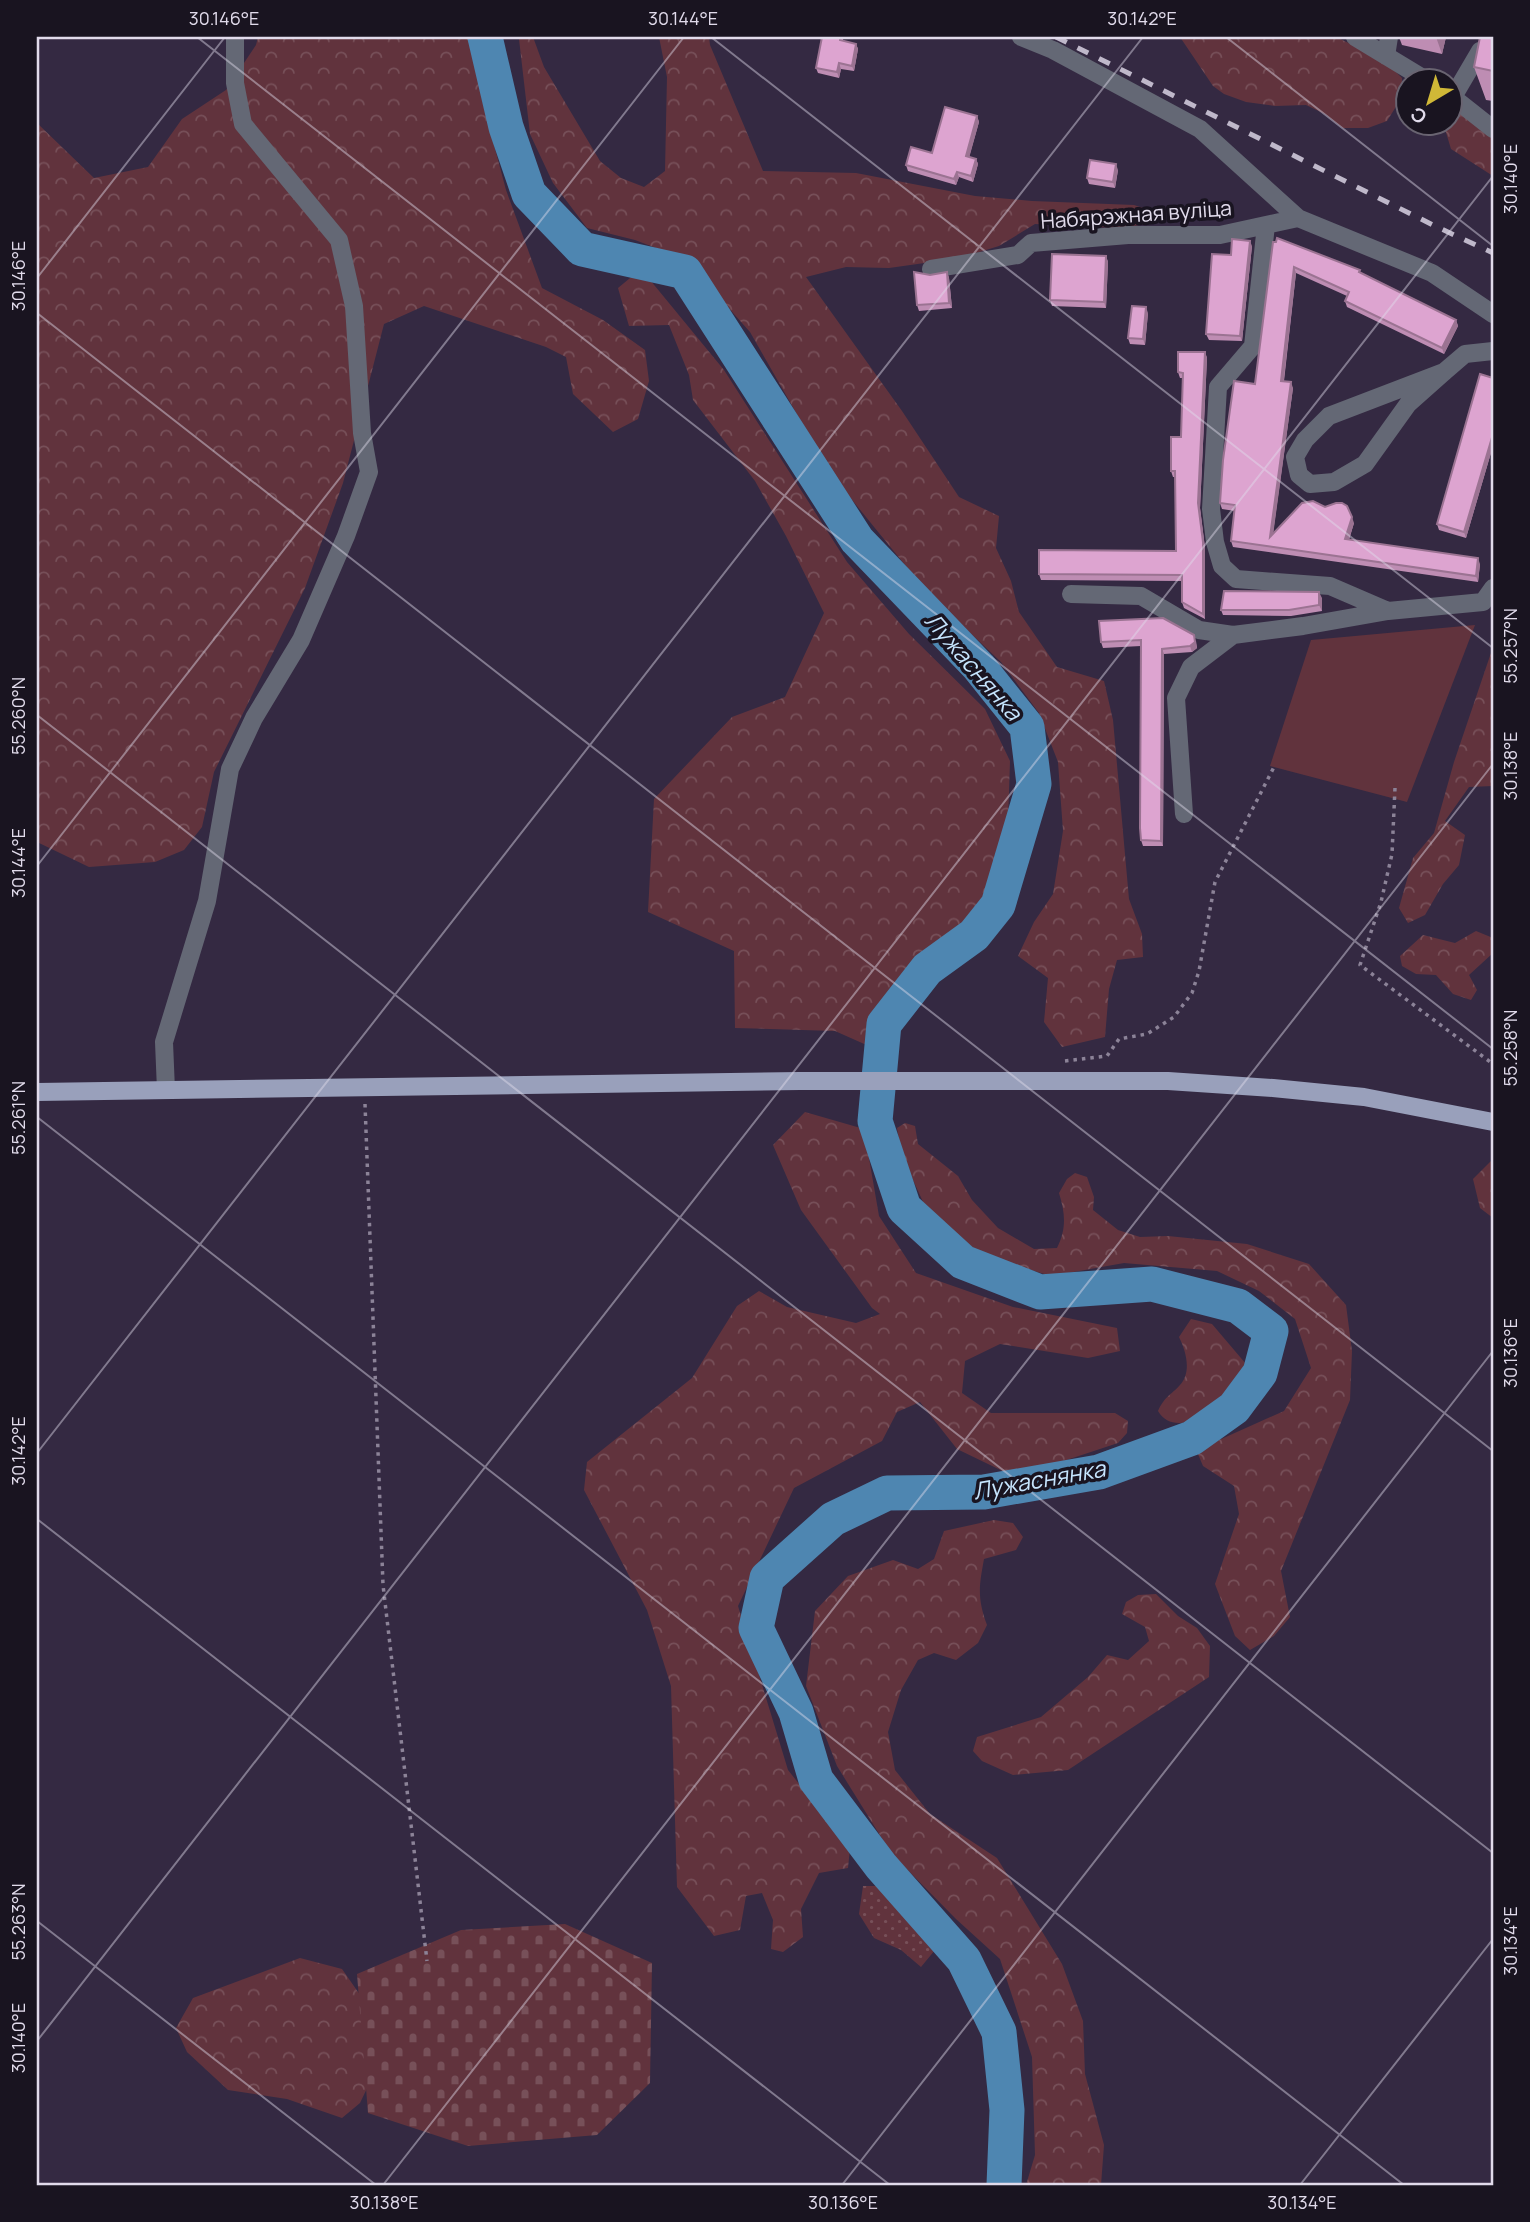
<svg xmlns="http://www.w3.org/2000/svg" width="1530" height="2222" viewBox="0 0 1530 2222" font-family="Manrope,sans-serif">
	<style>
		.grass { fill: url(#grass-dots) }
		.forest { fill: url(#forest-crowns) }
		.cemetery { fill: url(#cemetery-stones) }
		.pitch { fill: #61333d }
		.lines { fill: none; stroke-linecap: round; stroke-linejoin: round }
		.river { stroke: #4e86b1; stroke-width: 35 }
		.path { stroke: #8c8398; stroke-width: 3.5; stroke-dasharray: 3.5 5; stroke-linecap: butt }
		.minor { stroke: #646875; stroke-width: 18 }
		.major { stroke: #99a0bb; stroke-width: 18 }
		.rail { stroke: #bfb8ca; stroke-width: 5; stroke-dasharray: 12 12; stroke-linecap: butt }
		.wall { fill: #be8db3 }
		.shaded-wall { fill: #9b7392 }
		.building { fill: #dda4d0; stroke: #9b7392; stroke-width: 2 }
		.ticks { fill: none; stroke: #e1dbeb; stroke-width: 2; stroke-opacity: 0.45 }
		.labels { text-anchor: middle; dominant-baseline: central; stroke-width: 7; stroke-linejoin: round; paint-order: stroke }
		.street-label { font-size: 21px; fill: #e1dbeb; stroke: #191420 }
		.water-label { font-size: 23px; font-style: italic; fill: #c6e5fe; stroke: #191420 }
		.neatline { fill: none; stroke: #e1dbeb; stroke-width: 2.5 }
		.ticks-label { font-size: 18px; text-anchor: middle; fill: #e1dbeb }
	</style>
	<defs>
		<pattern id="grass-dots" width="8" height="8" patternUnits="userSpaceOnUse" patternTransform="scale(1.75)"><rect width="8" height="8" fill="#61333d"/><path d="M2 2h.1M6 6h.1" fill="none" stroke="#775059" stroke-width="1.8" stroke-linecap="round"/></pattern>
		<pattern id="forest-crowns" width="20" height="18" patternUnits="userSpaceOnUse" patternTransform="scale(1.75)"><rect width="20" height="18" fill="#61333d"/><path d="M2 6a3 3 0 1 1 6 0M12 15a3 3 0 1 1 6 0" fill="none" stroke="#775059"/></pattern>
		<pattern id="cemetery-stones" width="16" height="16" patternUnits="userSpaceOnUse" patternTransform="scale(1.75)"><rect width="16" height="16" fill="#61333d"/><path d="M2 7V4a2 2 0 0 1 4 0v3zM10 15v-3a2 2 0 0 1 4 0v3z" fill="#775059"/></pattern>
	</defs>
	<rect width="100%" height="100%" fill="#342942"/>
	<path class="grass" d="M 863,1886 L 882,1886 L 935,1950 L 921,1967 L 901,1950 L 874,1938 L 859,1914 Z"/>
	<path class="forest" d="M 258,37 L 483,37 L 481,96 L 506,190 L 542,288 L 603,320 L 645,350 L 649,381 L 638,419 L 613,432 L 573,394 L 566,357 L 546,347 L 424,306 L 384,324 L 343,483 L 305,588 L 214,772 L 202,827 L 184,850 L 155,862 L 89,867 L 37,842 L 37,123 L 94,178 L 148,167 L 182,119 L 226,90 L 256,45 Z
		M 520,37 L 533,37 L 544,67 L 600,161 L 621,178 L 644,187 L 665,171 L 667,77 L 659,37 L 709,37 L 710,45 L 763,171 L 856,173 L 975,196 L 1032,201 L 1134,205 L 1161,214 L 1152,223 L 1120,228 L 1035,224 L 999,246 L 960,258 L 889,268 L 846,267 L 806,277 L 902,411 L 959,497 L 999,516 L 996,548 L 1011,581 L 1019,612 L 1057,667 L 1104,681 L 1113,720 L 1129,899 L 1142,934 L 1143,957 L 1117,960 L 1109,989 L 1105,1037 L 1062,1047 L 1044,1022 L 1048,978 L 1018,956 L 1034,922 L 1053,894 L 1063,831 L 1058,762 L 1039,713 L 1001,662 L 927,592 L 831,474 L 750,332 L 685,259 L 635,240 L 587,228 L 553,183 L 530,134 L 519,39 Z
		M 1180,37 L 1336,37 L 1384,60 L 1402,78 L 1402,97 L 1387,121 L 1368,128 L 1343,128 L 1325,114 L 1306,105 L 1275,106 L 1246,102 L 1224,94 L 1213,86 Z
		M 1453,112 L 1464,113 L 1493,135 L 1493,176 L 1451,149 L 1445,129 Z
		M 641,269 L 724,370 L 847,562 L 909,634 L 985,709 L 1010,761 L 1006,883 L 959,942 L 908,983 L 891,1007 L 871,1047 L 835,1031 L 735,1028 L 734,951 L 648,912 L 654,799 L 732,717 L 785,697 L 824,613 L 786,536 L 755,481 L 693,400 L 689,375 L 669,325 L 629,326 L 618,288 Z
		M 1493,647 L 1493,786 L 1469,787 L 1445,821 L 1465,835 L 1459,865 L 1443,884 L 1425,915 L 1408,923 L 1399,908 L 1413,858 L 1434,833 L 1454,762 Z
		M 1476,931 L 1493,938 L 1493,953 L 1469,975 L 1477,990 L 1471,1000 L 1453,994 L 1436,975 L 1416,974 L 1402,966 L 1400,956 L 1423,935 L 1455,943 Z
		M 805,1112 L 864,1129 L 879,1216 L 916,1273 L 1013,1307 L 1117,1328 L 1120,1351 L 1088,1358 L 1000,1344 L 965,1361 L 962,1393 L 991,1413 L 1115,1413 L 1128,1421 L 1127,1433 L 1118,1443 L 1015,1477 L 957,1449 L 920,1402 L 897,1412 L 882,1441 L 794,1488 L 738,1606 L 788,1770 L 850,1848 L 848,1868 L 819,1873 L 801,1909 L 803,1937 L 783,1952 L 771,1949 L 773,1920 L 762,1893 L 746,1896 L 740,1930 L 714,1936 L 677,1887 L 671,1686 L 647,1610 L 584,1490 L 587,1462 L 692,1378 L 737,1306 L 759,1291 L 787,1307 L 856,1323 L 880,1314 L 872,1308 L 801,1210 L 773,1145 Z
		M 905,1123 L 915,1126 L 918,1144 L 958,1176 L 972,1200 L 998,1228 L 1034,1249 L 1057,1248 C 1067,1228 1065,1213 1059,1193 L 1067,1179 L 1075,1173 L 1087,1177 L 1094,1197 L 1093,1210 L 1118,1230 L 1140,1237 L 1168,1236 L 1247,1244 L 1309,1264 L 1346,1305 L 1352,1351 L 1350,1400 L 1281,1571 L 1290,1617 L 1274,1636 L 1250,1650 L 1235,1636 L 1215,1584 L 1239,1514 L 1234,1486 L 1203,1466 L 1198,1454 L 1208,1445 L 1284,1411 L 1311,1368 L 1295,1319 L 1259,1291 L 1217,1271 L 1124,1263 L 1051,1276 L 981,1255 L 924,1204 L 902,1156 L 897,1128 Z
		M 1493,1159 L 1493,1218 L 1480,1208 L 1473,1179 Z
		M 1191,1319 L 1212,1324 L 1246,1364 C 1245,1369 1244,1376 1242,1380 C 1230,1403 1177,1443 1158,1411 C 1165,1396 1170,1396 1180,1385 C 1192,1372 1186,1351 1179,1337 Z
		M 994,1520 L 1013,1523 L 1023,1537 L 1016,1550 L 984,1559 C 979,1586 977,1598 987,1625 L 978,1643 L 956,1660 L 934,1653 L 918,1660 L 901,1690 L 888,1732 L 895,1770 L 930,1814 L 997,1858 L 1062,1964 L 1083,2021 L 1085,2074 L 1104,2145 L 1101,2185 L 1026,2185 L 1035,2155 L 1032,2057 L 1000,1959 L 956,1919 L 891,1853 L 837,1766 L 806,1686 L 815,1611 L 848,1576 L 893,1560 L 918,1569 L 934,1559 L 944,1531 Z
		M 1156,1594 L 1178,1616 L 1197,1628 L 1210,1646 L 1209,1677 L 1068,1770 L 1013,1775 L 982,1761 L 973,1751 L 977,1737 L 1041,1717 L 1088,1677 L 1107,1655 L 1128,1660 L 1149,1641 L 1145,1627 L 1122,1614 L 1126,1602 L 1138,1595 Z
		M 300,1958 L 342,1969 L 365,2002 L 371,2080 L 360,2103 L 342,2118 L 287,2099 L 228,2090 L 187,2052 L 176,2028 L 193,1998 Z"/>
	<path class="cemetery" d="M 565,1924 L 652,1963 L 650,2083 L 597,2135 L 468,2146 L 368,2113 L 357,1974 L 461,1930 Z"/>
	<path class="pitch" d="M 1475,625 L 1407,802 L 1270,766 L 1311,640 Z"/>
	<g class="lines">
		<path class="river" d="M 485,37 L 506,127 L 529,194 L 582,249 L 685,272 L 857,540 L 979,667 L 1027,727 L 1034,784 L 998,905 L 974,935 L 927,969 L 884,1024 L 875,1121 L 904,1208 L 963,1262 L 1040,1292 L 1152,1284 L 1238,1306 L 1271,1331 L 1260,1373 L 1234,1408 L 1192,1438 L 1099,1472 L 984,1492 L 887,1493 L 833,1519 L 767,1578 L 756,1628 L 796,1712 L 816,1780 L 881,1866 L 964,1960 L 999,2032 L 1007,2110 L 1004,2185"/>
		<path class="path" d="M 1395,788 L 1392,854 L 1381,902 L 1360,965 L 1493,1064
			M 1065,1061 L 1107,1056 L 1119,1039 L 1147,1034 L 1174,1017 L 1192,993 L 1199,971 L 1215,882 L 1274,767
			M 365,1104 L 383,1585 L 427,1961"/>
		<path class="minor" d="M 1021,37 L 1053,50 L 1200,129 L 1298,218
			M 1355,37 L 1426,80
			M 1386,56 L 1389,37
			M 1450,95 L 1493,129
			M 1453,97 L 1480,51 L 1493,49
			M 1266,225 L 1253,346 L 1218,387 L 1211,509 L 1215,542 L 1222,566 L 1236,579 L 1330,586 L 1388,611 L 1483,602 L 1493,588
			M 931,269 L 1018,255 L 1031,243 L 1128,235 L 1220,235 L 1298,218 L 1432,273 L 1493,314
			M 1444,372 L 1329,416 L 1305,440 L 1295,457 L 1299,475 L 1310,484 L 1334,482 L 1365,464 L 1408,404 L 1444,372 L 1465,354 L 1493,351
			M 1071,594 L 1141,596 L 1199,630 L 1233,635
			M 1184,814 L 1176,698 L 1191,667 L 1233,635 L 1303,626 L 1388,611
			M 166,1090 L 164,1042 L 207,901 L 230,769 L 254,718 L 301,640 L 346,536 L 369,472 L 362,433 L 354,306 L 339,240 L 243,124 L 235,83 L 235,37"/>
		<path class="major" d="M 37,1092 L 800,1081 L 1168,1081 L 1273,1088 L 1364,1097 L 1493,1122"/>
		<path class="rail" d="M 1056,37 L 1435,226 L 1493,253"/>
	</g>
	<path class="wall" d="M 822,37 L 843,37 L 843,41 L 856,44 L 858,49 L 854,71 L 841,69 L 839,78 L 818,73 L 816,68 Z
		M 1399,37 L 1446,37 L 1442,54 L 1402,45 Z
		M 1493,37 L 1493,101 L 1486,100 L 1474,67 Z
		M 977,116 L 979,122 L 969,157 L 976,159 L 978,164 L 973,182 L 959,177 L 956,185 L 908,171 L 906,165 L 932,153 Z
		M 1118,170 L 1115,188 L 1089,184 L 1087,178 Z
		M 1273,242 L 1361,273 L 1456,320 L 1458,326 L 1444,354 L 1347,307 L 1345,301 L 1347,296 L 1296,273 L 1284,381 L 1293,388 L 1273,533 L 1354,523 L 1349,540 L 1480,564 L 1478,582 L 1233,547 L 1231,541 L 1235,511 L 1222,509 L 1220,503 L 1255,384 Z
		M 1252,246 L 1242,341 L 1209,340 L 1206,334 L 1231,255 Z
		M 1106,256 L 1108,262 L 1106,308 L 1052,306 L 1050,300 Z
		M 947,272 L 949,278 L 952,308 L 919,311 L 917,305 L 930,275 Z
		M 1148,313 L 1145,345 L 1130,344 L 1128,338 Z
		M 1205,352 L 1207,358 L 1200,508 L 1205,548 L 1205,619 L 1184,608 L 1182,602 L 1182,581 L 1041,580 L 1039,574 L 1176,551 L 1175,477 L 1173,477 L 1171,471 L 1181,437 L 1183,378 L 1180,378 L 1178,372 Z
		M 1493,378 L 1493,446 L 1466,538 L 1439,530 L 1437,524 Z
		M 1322,598 L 1322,611 L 1291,616 L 1223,615 L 1221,610 Z
		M 1099,621 L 1196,641 L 1197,648 L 1192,652 L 1164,654 L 1163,846 L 1143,846 L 1141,840 L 1141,646 L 1103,648 L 1101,642 Z"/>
	<path class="shaded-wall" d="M 1436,37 L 1446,37 L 1442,54 Z
		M 856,44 L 858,49 L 854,71 L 852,66 Z
		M 839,63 L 841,69 L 839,78 L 837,72 Z
		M 977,116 L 979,122 L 968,162 L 966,156 Z
		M 976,159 L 978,164 L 973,182 L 971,176 Z
		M 1116,164 L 1118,170 L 1115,188 L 1113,182 Z
		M 957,172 L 959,177 L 956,185 L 954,179 Z
		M 1250,241 L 1252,246 L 1242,341 L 1240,336 Z
		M 1106,256 L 1108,262 L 1106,308 L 1104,302 Z
		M 1294,267 L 1296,273 L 1283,387 L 1281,381 Z
		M 947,272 L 949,278 L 952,308 L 949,303 Z
		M 1146,307 L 1148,313 L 1145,345 L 1143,339 Z
		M 1456,320 L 1458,326 L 1444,354 L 1442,348 Z
		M 1205,352 L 1207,358 L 1200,508 L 1205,548 L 1205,619 L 1203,614 L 1198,503 Z
		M 1291,382 L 1293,388 L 1272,543 L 1270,537 Z
		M 1493,434 L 1493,446 L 1466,538 L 1464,532 Z
		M 1352,517 L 1354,523 L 1347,545 L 1345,539 Z
		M 1478,558 L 1480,564 L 1478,582 L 1476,576 Z
		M 1319,592 L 1322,598 L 1322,611 L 1319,605 Z
		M 1194,635 L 1197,648 L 1192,652 L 1190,646 Z
		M 1162,649 L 1164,654 L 1163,846 L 1161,841 Z"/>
	<path class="building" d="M 822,37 L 840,37 L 840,40 L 856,44 L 852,66 L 839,63 L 837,72 L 816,68 Z
		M 1480,37 L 1493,37 L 1493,71 L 1474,67 Z
		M 945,107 L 977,116 L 966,156 L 976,159 L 971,176 L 957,172 L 954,179 L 906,165 L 911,147 L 932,153 Z
		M 1090,160 L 1116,164 L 1113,182 L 1087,178 Z
		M 1277,238 L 1360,270 L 1359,272 L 1456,320 L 1442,348 L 1345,301 L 1349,292 L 1294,267 L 1281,381 L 1291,382 L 1270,537 L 1302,503 L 1313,501 L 1325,507 L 1336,503 L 1342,503 L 1347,506 L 1352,517 L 1345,539 L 1478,558 L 1476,576 L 1231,541 L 1235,505 L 1220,503 L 1223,460 L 1234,381 L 1255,384 L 1273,242 L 1276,242 Z
		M 1232,239 L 1250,241 L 1240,336 L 1206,334 L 1212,254 L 1231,255 Z
		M 1052,254 L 1106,256 L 1104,302 L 1050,300 Z
		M 914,272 L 930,275 L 947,272 L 949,303 L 917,305 Z
		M 1132,306 L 1146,307 L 1143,339 L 1128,338 Z
		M 1178,352 L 1205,352 L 1198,503 L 1203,542 L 1203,614 L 1182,602 L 1182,575 L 1039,574 L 1039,550 L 1176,551 L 1175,471 L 1171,471 L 1171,437 L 1181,437 L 1183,373 L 1178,372 Z
		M 1480,374 L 1493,378 L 1493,434 L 1464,532 L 1437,524 Z
		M 1224,591 L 1319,592 L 1319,605 L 1289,610 L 1221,610 Z
		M 1163,618 L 1194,635 L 1195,642 L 1190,646 L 1162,649 L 1161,841 L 1141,840 L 1140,828 L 1141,640 L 1101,642 L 1099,621 Z"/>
	<path class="ticks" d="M 197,37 L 1493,1049M 711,37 L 1493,648M 1226,37 L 1493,246M 37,278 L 225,37M 37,313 L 1493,1451M 37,715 L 1493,1853M 37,866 L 684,37M 37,1117 L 1404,2185M 37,1453 L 1143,37M 37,1519 L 890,2185M 37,1921 L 376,2185M 37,2041 L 1493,176M 383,2185 L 1493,764M 842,2185 L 1493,1351M 1300,2185 L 1493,1939"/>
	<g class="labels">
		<g class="street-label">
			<text transform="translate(1136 214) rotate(-4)">Набярэжная вуліца</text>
		</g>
		<g class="water-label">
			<text transform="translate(974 666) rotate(49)">Лужаснянка</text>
			<text transform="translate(1039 1479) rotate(-10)">Лужаснянка</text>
		</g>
	</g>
	<rect width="1530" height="2222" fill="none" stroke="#191420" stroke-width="77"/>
	<g transform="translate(1429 102) rotate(218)"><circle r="33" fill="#191420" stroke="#696471" stroke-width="2"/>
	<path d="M0-5L12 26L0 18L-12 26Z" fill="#d0b837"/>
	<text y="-10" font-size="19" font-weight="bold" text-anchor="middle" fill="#e1dbeb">С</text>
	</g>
	<rect x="38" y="38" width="1454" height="2146" class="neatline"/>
	<g class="ticks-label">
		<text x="224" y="25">30.146°E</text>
		<text x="683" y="25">30.144°E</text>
		<text x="1142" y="25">30.142°E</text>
		<text transform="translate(1511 179) rotate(-90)" y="6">30.140°E</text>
		<text transform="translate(19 276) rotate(-90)" y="6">30.146°E</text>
		<text transform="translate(1511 646) rotate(-90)" y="6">55.257°N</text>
		<text transform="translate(19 716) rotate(-90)" y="6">55.260°N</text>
		<text transform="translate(1511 766) rotate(-90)" y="6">30.138°E</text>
		<text transform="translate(19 863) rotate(-90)" y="6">30.144°E</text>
		<text transform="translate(1511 1048) rotate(-90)" y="6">55.258°N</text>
		<text transform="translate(19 1118) rotate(-90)" y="6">55.261°N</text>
		<text transform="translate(1511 1353) rotate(-90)" y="6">30.136°E</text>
		<text transform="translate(19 1451) rotate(-90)" y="6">30.142°E</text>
		<text transform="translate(19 1922) rotate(-90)" y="6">55.263°N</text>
		<text transform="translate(1511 1941) rotate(-90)" y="6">30.134°E</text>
		<text transform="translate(19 2038) rotate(-90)" y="6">30.140°E</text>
		<text x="384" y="2209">30.138°E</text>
		<text x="843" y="2209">30.136°E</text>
		<text x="1302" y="2209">30.134°E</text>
	</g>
</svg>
